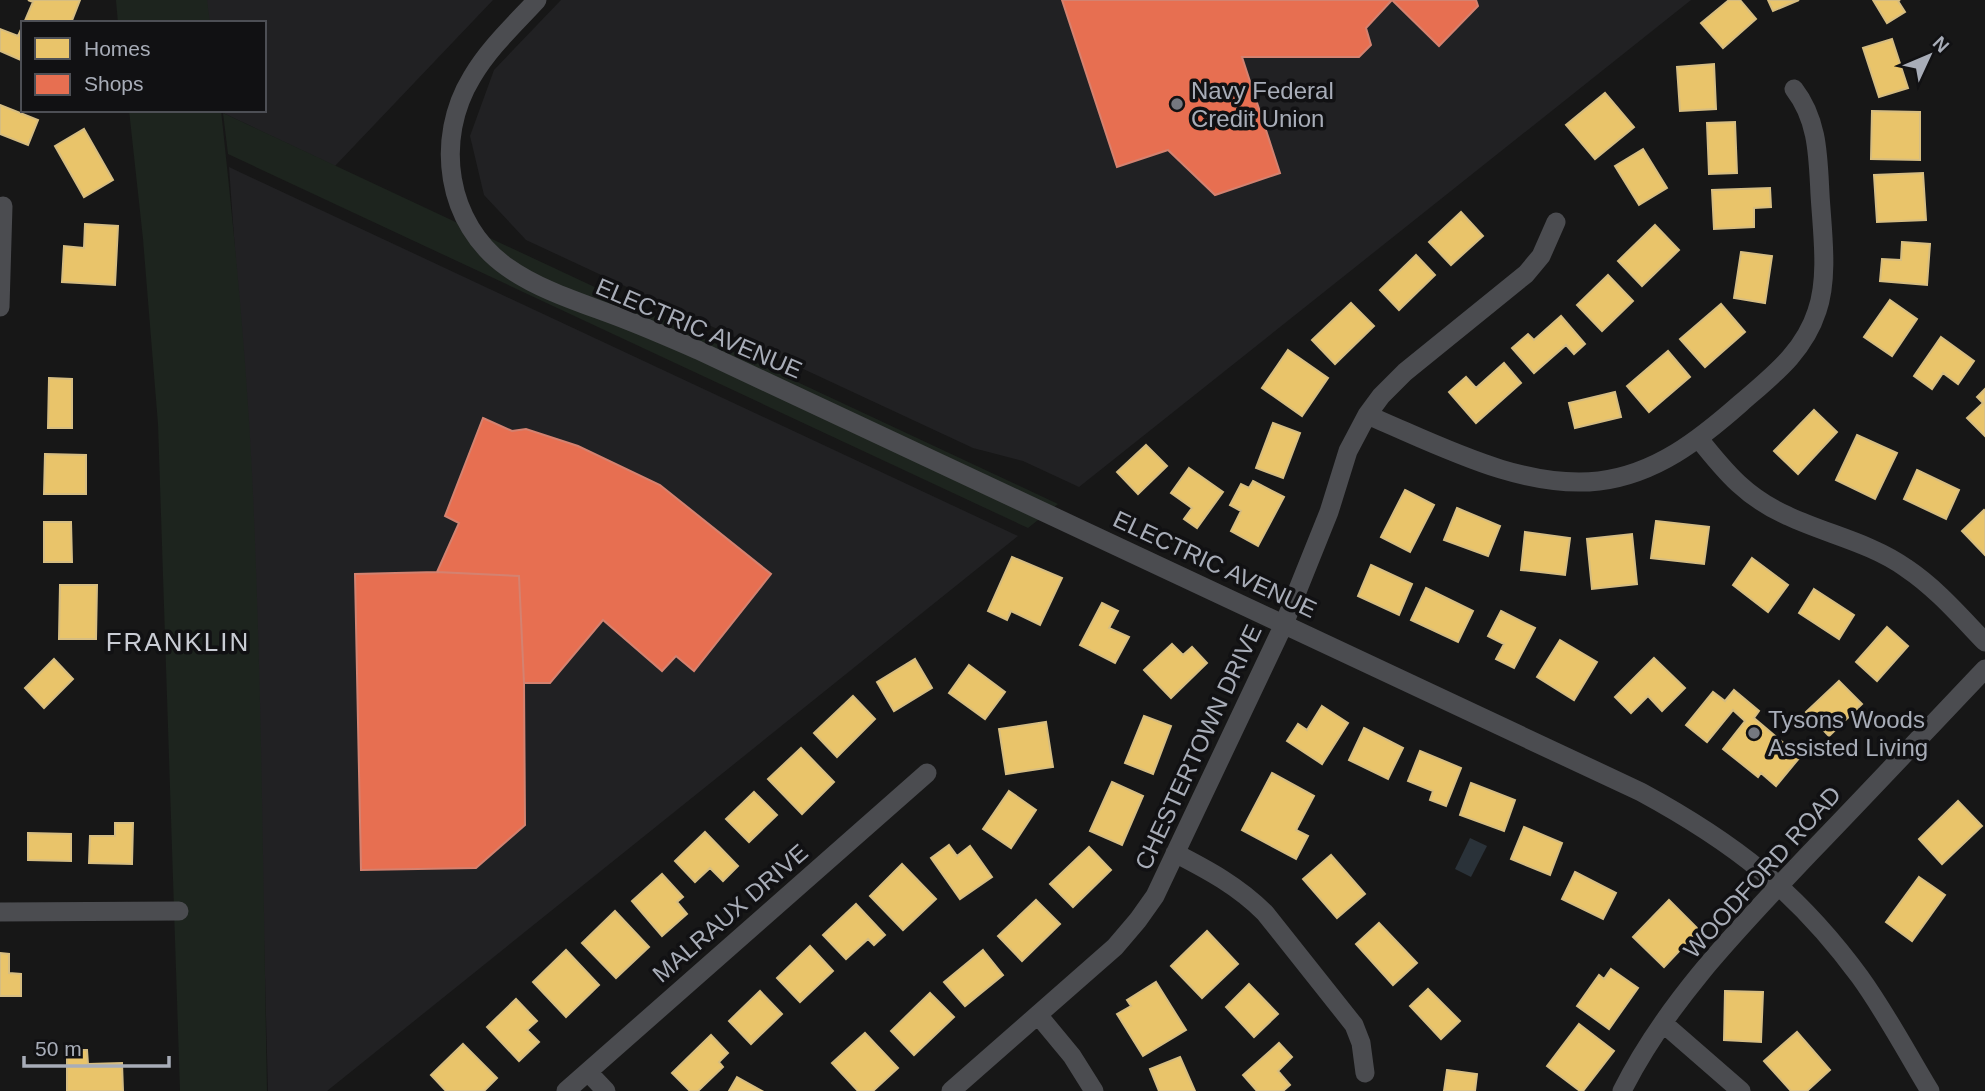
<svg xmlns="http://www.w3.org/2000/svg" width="1985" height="1091" viewBox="0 0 1985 1091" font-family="Helvetica,sans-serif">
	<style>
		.built { fill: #212123 }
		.green { fill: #1d241e }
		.water { fill: #2a3239 }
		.homes { fill: #e9c46a; stroke: #d6bd81; stroke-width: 2 }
		.shops { fill: #e76f51; stroke: #d48270; stroke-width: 2 }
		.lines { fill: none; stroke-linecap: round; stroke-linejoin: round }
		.minor { stroke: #4b4c50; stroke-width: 19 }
		.poi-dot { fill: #757880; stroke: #111113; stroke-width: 2.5 }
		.labels { text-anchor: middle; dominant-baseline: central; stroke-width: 7; stroke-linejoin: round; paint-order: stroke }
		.poi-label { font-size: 24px; fill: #a8adb8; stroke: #111113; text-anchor: start }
		.street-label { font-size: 24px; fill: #a8adb8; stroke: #111113 }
		.neighbourhood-label { font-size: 26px; letter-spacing: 2px; fill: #c9ccd4; stroke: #111113 }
	</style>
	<rect width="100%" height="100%" fill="#171717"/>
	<path class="built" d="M 205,0 L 493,0 L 335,166 L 223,113 L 222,110 L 264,110 L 264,23 L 209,23 Z
		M 561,0 L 1691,0 L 1079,487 L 1023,461 L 973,448 L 526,240 L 484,195 L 470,136 L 494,70 Z
		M 229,167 L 1018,536 L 327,1091 L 268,1091 L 252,487 Z"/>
	<path class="green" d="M 116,0 L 207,0 L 210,23 L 118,23 Z
		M 129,110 L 221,110 C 234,231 246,352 252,473 C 262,679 263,885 267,1091 L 180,1091 L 158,424 L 143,239 Z
		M 223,113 L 1058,504 L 1028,528 L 228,154 Z"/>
	<path class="water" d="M 1470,838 L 1487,846 L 1471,877 L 1455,869 Z"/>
	<path class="homes" d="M 28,0 L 80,0 L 71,23 L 24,23 L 33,2 Z
		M 1729,0 L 1740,0 L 1756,19 L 1723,48 L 1701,23 Z
		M 1768,0 L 1799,0 L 1773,11 Z
		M 1873,0 L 1900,0 L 1898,1 L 1905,12 L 1887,23 Z
		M 23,25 L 23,61 L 0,51 L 0,29 L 18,36 Z
		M 1892,39 L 1908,88 L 1879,97 L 1863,48 Z
		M 1714,64 L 1716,109 L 1680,111 L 1677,67 Z
		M 1605,93 L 1634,127 L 1595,159 L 1566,125 Z
		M 0,105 L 38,120 L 28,145 L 0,134 Z
		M 1872,111 L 1920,112 L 1920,160 L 1871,159 Z
		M 1735,122 L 1737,173 L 1709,174 L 1707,123 Z
		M 84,129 L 113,180 L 84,197 L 55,146 Z
		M 1643,149 L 1667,188 L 1639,205 L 1615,166 Z
		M 1923,173 L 1926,220 L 1877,222 L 1874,175 Z
		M 1770,188 L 1771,207 L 1754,208 L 1754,227 L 1714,229 L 1712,190 Z
		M 1461,212 L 1483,236 L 1451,265 L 1429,242 Z
		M 85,224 L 118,226 L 115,285 L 62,282 L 64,246 L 84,248 Z
		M 1655,225 L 1679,250 L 1642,286 L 1618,261 Z
		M 1902,242 L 1930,244 L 1927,285 L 1880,281 L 1882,259 L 1901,260 Z
		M 1741,252 L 1772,256 L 1765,303 L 1734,298 Z
		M 1416,255 L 1435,275 L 1399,310 L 1380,290 Z
		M 1608,275 L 1633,301 L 1602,331 L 1577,305 Z
		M 1890,300 L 1917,319 L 1892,356 L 1864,337 Z
		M 1351,303 L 1374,326 L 1335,364 L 1312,340 Z
		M 1721,304 L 1745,332 L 1705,367 L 1680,339 Z
		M 1561,316 L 1585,344 L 1574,354 L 1566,345 L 1534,373 L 1512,348 L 1528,334 L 1534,340 Z
		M 1941,337 L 1974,361 L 1958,384 L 1943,373 L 1932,389 L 1914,376 Z
		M 1288,350 L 1328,378 L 1302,416 L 1262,388 Z
		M 1668,351 L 1690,377 L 1649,412 L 1627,386 Z
		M 1504,363 L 1521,383 L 1476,423 L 1449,392 L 1466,377 L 1476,388 Z
		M 49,378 L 72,379 L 72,428 L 48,428 Z
		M 1985,389 L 1985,436 L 1967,418 L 1983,403 L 1977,397 Z
		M 1615,392 L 1621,417 L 1575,428 L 1569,403 Z
		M 1814,410 L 1837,432 L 1798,474 L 1774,451 Z
		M 1273,423 L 1300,433 L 1283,478 L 1256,468 Z
		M 1857,435 L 1897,453 L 1875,499 L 1836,480 Z
		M 1146,445 L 1167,466 L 1138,494 L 1117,472 Z
		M 45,454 L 86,455 L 86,494 L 44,494 Z
		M 1189,468 L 1223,492 L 1197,528 L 1184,519 L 1192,508 L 1171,493 Z
		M 1917,470 L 1959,490 L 1946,519 L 1904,499 Z
		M 1253,481 L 1284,497 L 1258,546 L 1231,531 L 1241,511 L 1230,505 L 1241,484 L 1249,488 Z
		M 1405,490 L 1434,505 L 1410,552 L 1381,537 Z
		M 1457,508 L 1500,526 L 1488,556 L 1444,540 Z
		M 1984,510 L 1985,511 L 1985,555 L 1962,531 Z
		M 1656,521 L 1709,527 L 1704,564 L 1651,558 Z
		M 44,522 L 71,522 L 72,562 L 44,562 Z
		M 1525,532 L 1570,538 L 1565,575 L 1521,570 Z
		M 1632,534 L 1637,584 L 1592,589 L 1587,539 Z
		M 1012,557 L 1062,578 L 1040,625 L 1011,611 L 1007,620 L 988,611 Z
		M 1752,558 L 1788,585 L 1768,612 L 1733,585 Z
		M 1371,565 L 1412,584 L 1399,615 L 1358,596 Z
		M 60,585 L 97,585 L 96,639 L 59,639 Z
		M 1426,588 L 1473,611 L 1458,642 L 1411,620 Z
		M 1814,589 L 1854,615 L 1839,639 L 1799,613 Z
		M 1102,603 L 1118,611 L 1109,628 L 1129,637 L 1115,663 L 1080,645 Z
		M 1501,611 L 1535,628 L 1514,668 L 1496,659 L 1504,644 L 1488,636 Z
		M 1887,627 L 1908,646 L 1877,681 L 1856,662 Z
		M 1560,640 L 1597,662 L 1574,700 L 1537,677 Z
		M 1172,644 L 1183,655 L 1192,647 L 1207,663 L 1171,698 L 1144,670 Z
		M 1654,658 L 1685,688 L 1662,711 L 1648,696 L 1631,713 L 1615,697 Z
		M 54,659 L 73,679 L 44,708 L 25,688 Z
		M 915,659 L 932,688 L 894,711 L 877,682 Z
		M 969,665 L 1005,692 L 985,719 L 949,693 Z
		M 1839,681 L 1862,704 L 1829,736 L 1806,712 Z
		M 1734,690 L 1759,711 L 1754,718 L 1800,757 L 1776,786 L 1761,773 L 1758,777 L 1723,749 L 1745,721 L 1733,710 L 1707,742 L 1686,725 L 1713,692 L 1725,701 Z
		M 853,696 L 875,719 L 837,757 L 814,733 Z
		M 1322,706 L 1348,723 L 1322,764 L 1287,741 L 1298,724 L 1307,730 Z
		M 1144,716 L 1171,726 L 1153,774 L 1125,763 Z
		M 1046,722 L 1053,767 L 1006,774 L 999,729 Z
		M 1364,728 L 1403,748 L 1388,779 L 1349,760 Z
		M 801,748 L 834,782 L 802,814 L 768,779 Z
		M 1420,751 L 1461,768 L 1446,806 L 1430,800 L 1433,791 L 1408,781 Z
		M 1272,773 L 1314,796 L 1296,830 L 1308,836 L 1296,859 L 1242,830 Z
		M 1112,782 L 1143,796 L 1122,845 L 1090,831 Z
		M 1471,783 L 1515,800 L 1504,831 L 1460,815 Z
		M 1009,791 L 1036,810 L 1011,848 L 983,829 Z
		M 754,792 L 777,815 L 749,842 L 726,819 Z
		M 1958,801 L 1982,826 L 1942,864 L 1919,839 Z
		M 115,823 L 133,823 L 132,864 L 89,863 L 90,836 L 115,836 Z
		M 1524,827 L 1562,843 L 1550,875 L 1511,859 Z
		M 705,832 L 738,866 L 723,881 L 710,868 L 695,882 L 675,861 Z
		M 28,833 L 71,834 L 71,861 L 28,860 Z
		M 949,845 L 957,856 L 970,846 L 992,877 L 960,899 L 931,858 Z
		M 1089,847 L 1111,870 L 1073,907 L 1050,884 Z
		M 1331,855 L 1365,894 L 1337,918 L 1303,879 Z
		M 902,864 L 936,899 L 903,930 L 870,896 Z
		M 1575,872 L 1616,893 L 1603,919 L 1562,899 Z
		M 662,874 L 683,897 L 677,902 L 687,914 L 662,936 L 632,901 Z
		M 1919,877 L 1945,895 L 1912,941 L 1886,922 Z
		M 1036,900 L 1060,924 L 1022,961 L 998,936 Z
		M 1669,900 L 1699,930 L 1664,967 L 1633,937 Z
		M 856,904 L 885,935 L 874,945 L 868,939 L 846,959 L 823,935 Z
		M 615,911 L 649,947 L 616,978 L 582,943 Z
		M 1379,923 L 1417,963 L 1393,985 L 1356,944 Z
		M 1207,931 L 1238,964 L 1202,998 L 1171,966 Z
		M 810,946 L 833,971 L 800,1002 L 777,978 Z
		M 566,950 L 599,985 L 566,1017 L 533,982 Z
		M 983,950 L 1003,975 L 965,1006 L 944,982 Z
		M 0,953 L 9,954 L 9,973 L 21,974 L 21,996 L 0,996 Z
		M 1611,969 L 1638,988 L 1609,1029 L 1577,1006 L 1599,975 L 1604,979 Z
		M 1156,982 L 1186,1030 L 1143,1056 L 1117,1014 L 1131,1006 L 1127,1000 Z
		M 1249,984 L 1278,1014 L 1254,1037 L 1226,1007 Z
		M 1428,989 L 1460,1021 L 1441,1039 L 1410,1006 Z
		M 760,991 L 782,1014 L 751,1044 L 729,1021 Z
		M 1725,991 L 1763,992 L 1761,1042 L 1724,1040 Z
		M 930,993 L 954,1017 L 914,1055 L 891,1031 Z
		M 516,999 L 537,1021 L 527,1030 L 539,1042 L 519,1061 L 487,1027 Z
		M 1579,1024 L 1614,1051 L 1583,1091 L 1580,1091 L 1547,1066 Z
		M 1797,1032 L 1830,1070 L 1807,1091 L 1791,1091 L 1764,1061 Z
		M 865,1033 L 898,1068 L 873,1091 L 858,1091 L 832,1063 Z
		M 711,1035 L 728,1053 L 719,1062 L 723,1067 L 698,1091 L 690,1091 L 672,1073 Z
		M 1279,1043 L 1292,1057 L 1278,1071 L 1290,1085 L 1283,1091 L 1257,1091 L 1243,1075 Z
		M 463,1044 L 497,1078 L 484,1091 L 446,1091 L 431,1075 Z
		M 67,1050 L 87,1050 L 88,1064 L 122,1063 L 123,1091 L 67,1091 Z
		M 1180,1057 L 1195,1091 L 1159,1091 L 1150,1069 Z
		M 1447,1070 L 1477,1074 L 1475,1091 L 1444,1091 Z
		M 737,1077 L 762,1091 L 729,1091 Z"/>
	<path class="shops" d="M 1062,0 L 1476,0 L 1478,6 L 1439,46 L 1392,0 L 1366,28 L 1371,45 L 1359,57 L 1242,57 L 1280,173 L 1215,195 L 1168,150 L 1117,167 Z
		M 483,418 L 512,431 L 526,429 L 578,446 L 660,485 L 771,574 L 694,671 L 676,656 L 662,671 L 603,620 L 550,683 L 524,683 L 519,576 L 437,572 L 459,523 L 445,516 Z
		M 437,572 L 519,576 L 524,683 L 525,825 L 476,868 L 361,870 L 355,574 Z"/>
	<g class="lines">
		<path class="minor" d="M 537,0 C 514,25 489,48 472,77 C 434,139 446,224 507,267 C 542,292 589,305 629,321 C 652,330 675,340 698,350 L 1641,792 C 1733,842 1797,891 1860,977 C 1886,1013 1907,1053 1930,1091
			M 0,307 L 3,206
			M 1367,415 C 1437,444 1521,490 1599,481 C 1656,474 1699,440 1741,403 C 1772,376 1804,352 1817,311 C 1829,277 1822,230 1820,194 C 1818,156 1818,120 1794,89
			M 1699,439 C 1726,473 1747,498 1788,516 C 1826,534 1871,543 1906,568 C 1936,588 1960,616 1985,642
			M 1175,853 C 1208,870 1238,886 1265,913 L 1354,1025 L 1361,1043 L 1365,1073
			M 0,912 L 179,911
			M 1038,1015 L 1072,1056 L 1094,1091
			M 1663,1023 L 1741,1091
			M 588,1072 L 606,1091
			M 566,1091 L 927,773
			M 951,1091 L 1115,947 L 1138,920 L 1155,896 L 1284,624 L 1329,512 L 1348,451 L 1367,415 L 1381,396 L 1405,372 L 1526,274 L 1541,256 L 1556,222
			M 1622,1091 C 1667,1001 1740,927 1809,854 C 1868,793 1926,731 1985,669"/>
	</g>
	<g class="poi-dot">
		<circle cx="1177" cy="104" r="7"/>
		<circle cx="1754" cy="733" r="7"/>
	</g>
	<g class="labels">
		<g class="poi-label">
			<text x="1191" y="90">Navy Federal<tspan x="1191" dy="28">Credit Union</tspan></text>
			<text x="1768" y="719">Tysons Woods<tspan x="1768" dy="28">Assisted Living</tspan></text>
		</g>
		<g class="street-label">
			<text transform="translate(699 328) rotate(23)">ELECTRIC AVENUE</text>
			<text transform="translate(1215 564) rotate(25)">ELECTRIC AVENUE</text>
			<text transform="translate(1198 747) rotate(-65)">CHESTERTOWN DRIVE</text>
			<text transform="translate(1762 872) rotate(-48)">WOODFORD ROAD</text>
			<text transform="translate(730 913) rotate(-41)">MALRAUX DRIVE</text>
		</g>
		<g class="neighbourhood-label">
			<text x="178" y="642">FRANKLIN</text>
		</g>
	</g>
	<rect x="21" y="21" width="245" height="91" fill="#111113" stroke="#4d4f55" stroke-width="2"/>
	<rect x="35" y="38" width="35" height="21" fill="#e9c46a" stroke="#4d4f55" stroke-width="2"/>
	<text x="84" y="56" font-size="21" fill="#a8adb8">Homes</text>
	<rect x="35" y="74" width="35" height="21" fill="#e76f51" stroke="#4d4f55" stroke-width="2"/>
	<text x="84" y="91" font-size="21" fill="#a8adb8">Shops</text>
	<g transform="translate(1929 56) rotate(46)" stroke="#111113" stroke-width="5" paint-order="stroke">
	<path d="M0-5L12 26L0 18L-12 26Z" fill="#a8adb8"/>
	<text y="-10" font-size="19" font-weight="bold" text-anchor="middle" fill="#a8adb8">N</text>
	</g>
	<path d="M24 1056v10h145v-10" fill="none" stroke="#a8adb8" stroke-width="3.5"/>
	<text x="35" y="1056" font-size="21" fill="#a8adb8" stroke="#111113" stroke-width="5" paint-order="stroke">50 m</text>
</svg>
